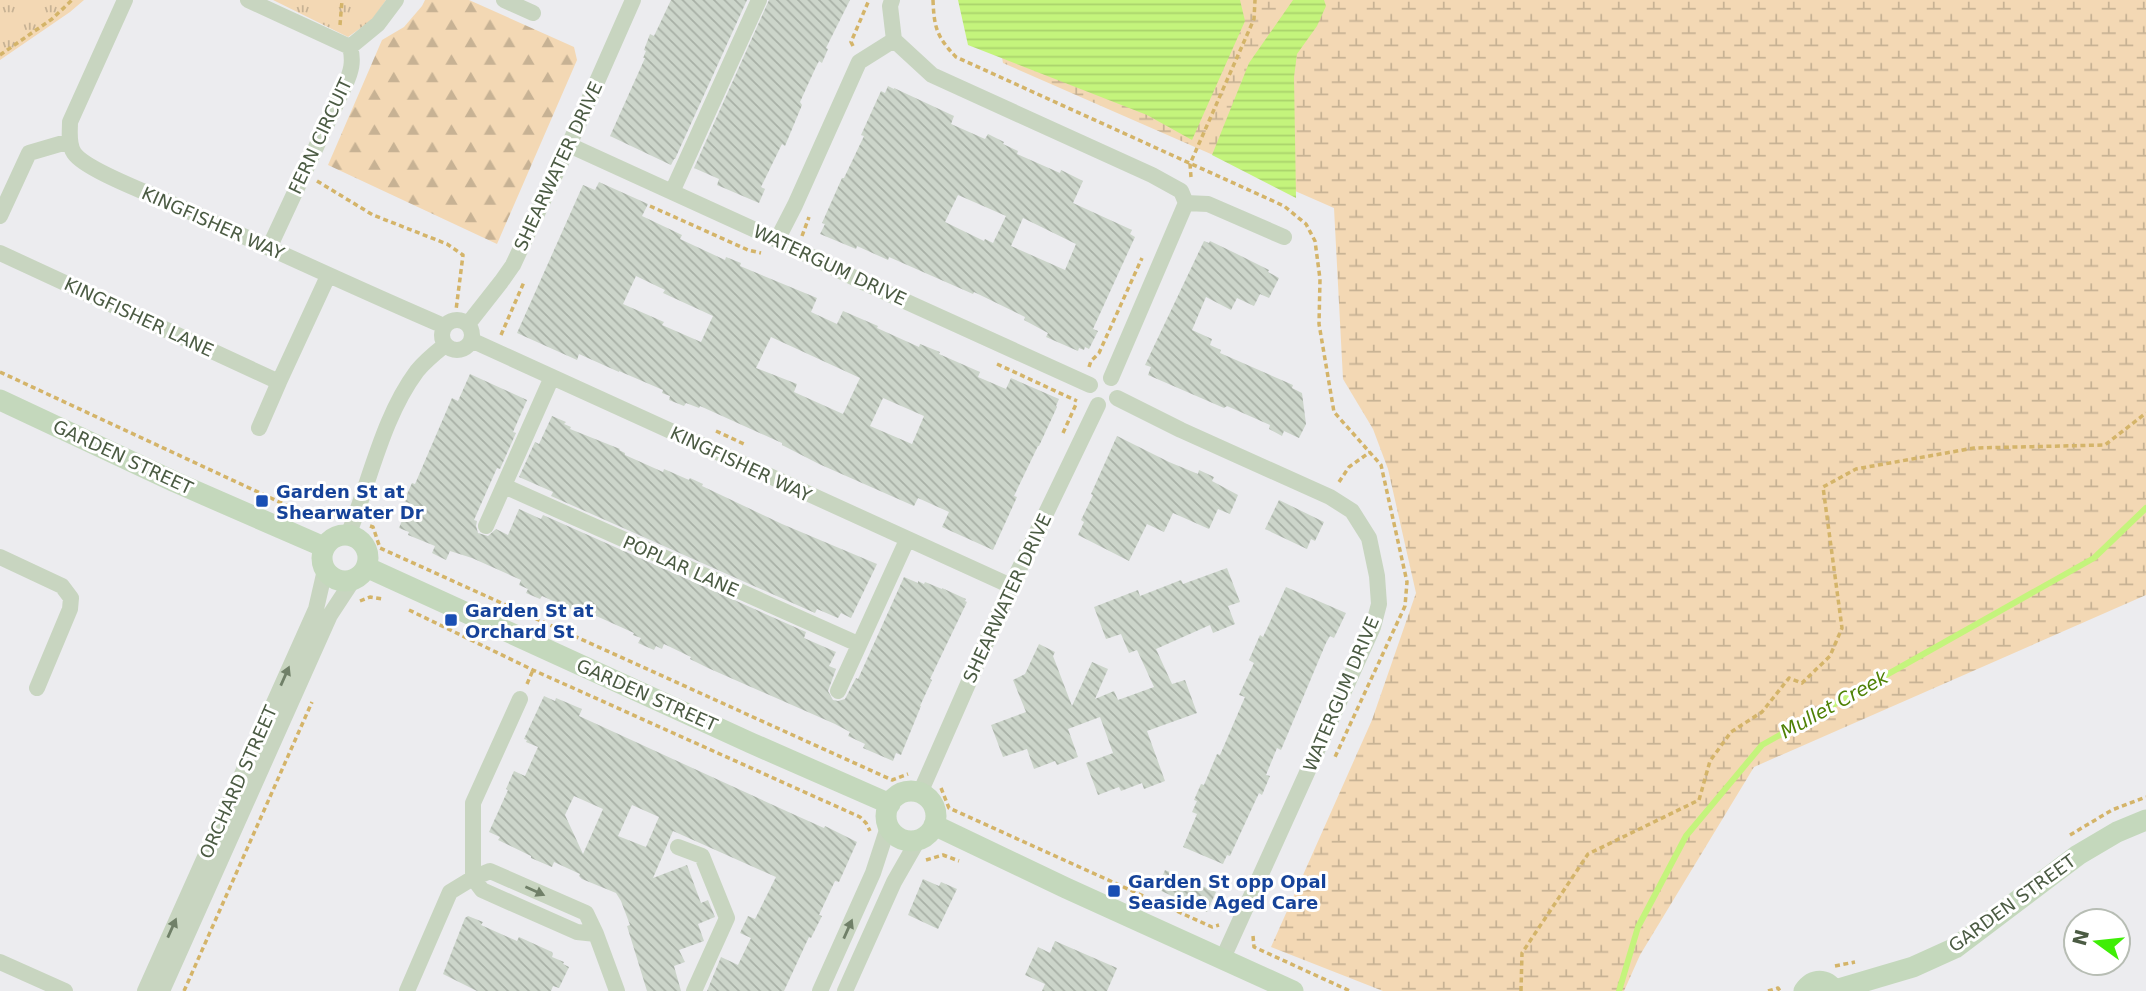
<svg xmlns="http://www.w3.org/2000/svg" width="2146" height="991" viewBox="0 0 2146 991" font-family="'DejaVu Sans',sans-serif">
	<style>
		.grass { fill: url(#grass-tufts) }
		.forest { fill: url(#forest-firs) }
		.wetland { fill: url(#wetland-marsh) }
		.water { fill: url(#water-rules) }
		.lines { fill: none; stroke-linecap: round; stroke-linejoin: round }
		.stream { stroke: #c4f47c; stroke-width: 6 }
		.building { fill: url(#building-back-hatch); fill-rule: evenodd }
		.path { stroke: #d4b469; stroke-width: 3.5; stroke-dasharray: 5 3.5; stroke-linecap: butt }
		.street { stroke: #c8d5c0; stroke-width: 16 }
		.secondary { stroke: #c4d8bc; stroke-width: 21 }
		.oneway { fill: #708068 }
		.transit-dot { fill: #1a4fb4; stroke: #fff; stroke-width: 2.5 }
		.labels { text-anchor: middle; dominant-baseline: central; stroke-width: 6; stroke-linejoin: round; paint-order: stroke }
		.street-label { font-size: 18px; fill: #4b5b43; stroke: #fff }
		.transit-label { font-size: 18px; font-weight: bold; fill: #164399; stroke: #fff; text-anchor: start }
		.water-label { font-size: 19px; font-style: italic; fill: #4f8105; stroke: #fff }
	</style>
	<defs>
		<pattern id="grass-tufts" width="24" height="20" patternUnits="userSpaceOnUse" patternTransform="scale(1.75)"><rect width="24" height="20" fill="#f3d8b4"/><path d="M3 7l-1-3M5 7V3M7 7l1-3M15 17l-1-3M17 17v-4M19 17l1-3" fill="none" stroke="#c7b294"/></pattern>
		<pattern id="forest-firs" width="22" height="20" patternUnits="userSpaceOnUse" patternTransform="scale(1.75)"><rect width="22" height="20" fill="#f3d8b4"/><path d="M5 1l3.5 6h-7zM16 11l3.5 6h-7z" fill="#c7b294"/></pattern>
		<pattern id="wetland-marsh" width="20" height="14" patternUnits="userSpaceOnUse" patternTransform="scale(1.75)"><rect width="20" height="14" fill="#f3d8b4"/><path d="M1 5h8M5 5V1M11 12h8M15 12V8" fill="none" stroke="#c7b294"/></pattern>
		<pattern id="water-rules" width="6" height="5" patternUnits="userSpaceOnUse" patternTransform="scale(1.75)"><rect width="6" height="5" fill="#c4f47c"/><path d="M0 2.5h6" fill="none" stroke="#aad36c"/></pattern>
		<pattern id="building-back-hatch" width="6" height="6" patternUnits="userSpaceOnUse" patternTransform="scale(1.75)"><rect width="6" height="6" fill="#ccd5ca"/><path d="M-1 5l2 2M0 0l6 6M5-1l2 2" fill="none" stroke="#a8b0a6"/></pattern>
	</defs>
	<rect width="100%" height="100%" fill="#ececef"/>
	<path class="grass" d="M 0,0 L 84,0 L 70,12 L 0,60 Z
		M 273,0 L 386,0 L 372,20 L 348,37 Z"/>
	<path class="forest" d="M 425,0 L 469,0 L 574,47 L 577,60 L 497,244 L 328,165 L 382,40 L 404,27 L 422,6 Z"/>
	<path class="wetland" d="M 992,0 L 2146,0 L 2146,595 L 1754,767 L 1640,955 L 1624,991 L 1383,991 L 1271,947 L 1372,720 L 1416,593 L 1388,469 L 1373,429 L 1343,379 L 1334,208 L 1003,63 Z"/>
	<path class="water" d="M 958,0 L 1240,0 L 1245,21 L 1192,140 L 1147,115 L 968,45 Z
		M 1293,0 L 1324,0 L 1326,6 L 1317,26 L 1297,54 L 1294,77 L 1296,198 L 1212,155 L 1249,63 Z"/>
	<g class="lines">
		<path class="stream" d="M 1619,991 L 1638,927 L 1686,836 L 1762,745 L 2094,558 L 2146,508"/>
	</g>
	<path class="building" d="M 671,0 L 747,0 L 675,159 L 674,159 L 671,165 L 610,136 L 645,58 L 643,58 L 646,51 L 644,50 L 650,34 L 654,36 Z
		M 769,0 L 850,0 L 826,48 L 828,49 L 822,63 L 819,61 L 815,69 L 800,102 L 802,105 L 785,146 L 782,144 L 761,187 L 765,189 L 759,203 L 717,185 L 719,179 L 694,168 Z
		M 888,86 L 894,89 L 894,88 L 954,116 L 951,124 L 985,139 L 988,134 L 1004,142 L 1003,144 L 1018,151 L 1017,154 L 1060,173 L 1061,170 L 1083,181 L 1073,203 L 1132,230 L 1130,234 L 1135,237 L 1093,329 L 1098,331 L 1089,349 L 1085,347 L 1084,350 L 1079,348 L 1078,351 L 1046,337 L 1048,333 L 1024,320 L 1025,317 L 974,292 L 973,294 L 889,257 L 888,260 L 857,246 L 856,249 L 820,234 L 825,224 L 822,223 L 842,178 L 844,178 L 864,136 L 861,135 L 881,91 L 885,93 ZM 958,195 L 1006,216 L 993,243 L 985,239 L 984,241 L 945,222 ZM 1023,218 L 1076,244 L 1065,270 L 1011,246 Z
		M 599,182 L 648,204 L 642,216 L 682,235 L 680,239 L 725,260 L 726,257 L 741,263 L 740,266 L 817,298 L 811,312 L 837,324 L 843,311 L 878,326 L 877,328 L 919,347 L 920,344 L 940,352 L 939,354 L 980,372 L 978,377 L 1006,389 L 1011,378 L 1059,399 L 1056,406 L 1057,407 L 1039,446 L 1038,446 L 1014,496 L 1017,497 L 993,550 L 942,527 L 949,512 L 918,498 L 914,506 L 819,464 L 782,445 L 782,443 L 700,406 L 699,408 L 686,403 L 684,406 L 669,400 L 670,396 L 662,393 L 663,390 L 619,371 L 619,372 L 579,354 L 577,360 L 517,333 L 583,185 L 595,190 ZM 636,276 L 665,290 L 663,293 L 713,316 L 701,342 L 662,325 L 664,322 L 623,304 ZM 771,337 L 860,378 L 843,414 L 794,392 L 797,384 L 756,368 ZM 883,398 L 924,416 L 912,444 L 870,426 Z
		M 1204,241 L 1209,243 L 1210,241 L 1235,253 L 1269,270 L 1268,272 L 1279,278 L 1269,298 L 1260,294 L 1254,306 L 1237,298 L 1231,310 L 1206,297 L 1192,330 L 1212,339 L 1210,345 L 1221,350 L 1220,353 L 1293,385 L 1292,388 L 1302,393 L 1306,424 L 1299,438 L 1284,431 L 1282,436 L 1269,429 L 1270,425 L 1227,406 L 1224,408 L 1148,375 L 1151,367 L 1145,365 Z
		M 470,374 L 527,400 L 513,432 L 516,433 L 500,469 L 497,468 L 474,520 L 477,521 L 476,526 L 478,533 L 488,536 L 496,529 L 508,535 L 519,509 L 541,519 L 543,515 L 806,632 L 804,638 L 836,652 L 829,666 L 836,669 L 828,691 L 833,700 L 838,701 L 845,699 L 856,678 L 858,679 L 904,577 L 918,583 L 918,581 L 924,584 L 925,582 L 942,589 L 942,588 L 966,599 L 965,601 L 967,602 L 930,679 L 932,680 L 920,706 L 921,706 L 901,755 L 896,753 L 893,761 L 863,748 L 865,744 L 848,736 L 850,732 L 835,724 L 708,668 L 690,659 L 691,657 L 664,644 L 662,649 L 656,646 L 654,650 L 638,643 L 641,638 L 633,635 L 634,633 L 572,605 L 571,609 L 542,596 L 540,599 L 526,593 L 528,589 L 519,585 L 521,580 L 472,558 L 450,551 L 446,560 L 432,553 L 435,546 L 408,535 L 409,532 L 399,528 L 409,503 L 404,501 L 412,483 L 415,484 L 452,398 L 458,401 Z
		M 552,416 L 566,422 L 564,424 L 571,427 L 570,429 L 620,449 L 619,450 L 625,453 L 625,455 L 663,472 L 664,469 L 689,480 L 690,478 L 703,484 L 702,486 L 782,524 L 877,564 L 851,618 L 841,613 L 838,618 L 817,609 L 815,613 L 551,496 L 553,492 L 519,477 L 535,442 L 539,444 Z
		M 1117,436 L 1169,462 L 1198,474 L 1199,470 L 1214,477 L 1212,481 L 1238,495 L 1230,514 L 1218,509 L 1209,529 L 1173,513 L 1164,532 L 1147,524 L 1129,561 L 1078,535 L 1084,522 L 1081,520 L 1093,495 L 1091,494 Z
		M 1279,500 L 1324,522 L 1315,541 L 1311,539 L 1307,549 L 1265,529 Z
		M 1227,568 L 1240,602 L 1228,606 L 1235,624 L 1213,633 L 1210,625 L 1156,649 L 1172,684 L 1185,680 L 1197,713 L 1147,731 L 1165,781 L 1144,789 L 1142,783 L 1121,791 L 1119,787 L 1098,795 L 1086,763 L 1113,753 L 1100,717 L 1068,729 L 1078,757 L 1057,765 L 1055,761 L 1034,769 L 1027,749 L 1003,757 L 991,725 L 1026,712 L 1013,680 L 1025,674 L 1039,644 L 1055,652 L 1053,656 L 1072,706 L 1092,662 L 1108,669 L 1095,699 L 1114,691 L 1118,700 L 1154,687 L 1137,650 L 1129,653 L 1121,634 L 1106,639 L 1094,607 L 1138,590 L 1140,596 L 1181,580 L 1183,584 Z
		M 1286,587 L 1346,613 L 1334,638 L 1330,636 L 1326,643 L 1281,750 L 1277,748 L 1266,775 L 1270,776 L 1262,795 L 1259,793 L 1230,856 L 1227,855 L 1223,864 L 1183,847 L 1197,814 L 1192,812 L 1197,801 L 1194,800 L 1201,784 L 1204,785 L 1217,754 L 1220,755 L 1245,697 L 1239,695 L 1254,663 L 1249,660 L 1260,635 L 1263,637 Z
		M 544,696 L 555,701 L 556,698 L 582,709 L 579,716 L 795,815 L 824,828 L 825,826 L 857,842 L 839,882 L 835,881 L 819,915 L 822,916 L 811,938 L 809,937 L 784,991 L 707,991 L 721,957 L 738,965 L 751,938 L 740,933 L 748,916 L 755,919 L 776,877 L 673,831 L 653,878 L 687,865 L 701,903 L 708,900 L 715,917 L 698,924 L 704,941 L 679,950 L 685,962 L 674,966 L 681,991 L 647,991 L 627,926 L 630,925 L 621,901 L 616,893 L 582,879 L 579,876 L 580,874 L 554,862 L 552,867 L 531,858 L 531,856 L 498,840 L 500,837 L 489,832 L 508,790 L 506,789 L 514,771 L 525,776 L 538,747 L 526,742 L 527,740 L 524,739 ZM 574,796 L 603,809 L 583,854 L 565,815 ZM 632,805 L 659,817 L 646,847 L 618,836 Z
		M 1165,870 L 1216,892 L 1207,912 L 1157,889 Z
		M 923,879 L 939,886 L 941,882 L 957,889 L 938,929 L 908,915 Z
		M 468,916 L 483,922 L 481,925 L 517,941 L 519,937 L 552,952 L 553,954 L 552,957 L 564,962 L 563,964 L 569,967 L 559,988 L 553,986 L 551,991 L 477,991 L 443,974 L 465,918 Z
		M 1055,941 L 1117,968 L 1107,991 L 1042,991 L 1045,984 L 1025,975 L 1038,947 L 1050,953 Z"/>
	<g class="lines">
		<path class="path" d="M 933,0 C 934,28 937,37 956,57 L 1284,206 L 1306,224 L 1315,241 L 1320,279 L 1319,324 L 1334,412 L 1381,465 L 1407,582 L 1405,606 L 1335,757
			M 340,25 L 342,0
			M 853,46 L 851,42 L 869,0
			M 0,55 L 52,19 L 72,0
			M 1191,177 L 1190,164 L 1254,19 L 1255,0
			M 317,181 L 373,215 L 447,244 L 463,255 L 456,310
			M 650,206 L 748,250 L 761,253
			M 802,236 L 809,217
			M 501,335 L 524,282
			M 997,364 L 1077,401
			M 1089,367 L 1091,361 L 1099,353 L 1142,258
			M 0,372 L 316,519 L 333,514 L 339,517
			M 716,431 L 744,444
			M 1063,433 L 1077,402
			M 1339,482 L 1349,467 L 1370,452
			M 370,526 L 373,527 L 380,548 L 892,780 L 908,774
			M 360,601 L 370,597 L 383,599
			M 409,610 L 533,670 L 860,817 L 866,823 L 870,831
			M 527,684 L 533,670
			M 941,788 L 949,808 L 1212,927 L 1219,925
			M 2070,835 L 2112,810 L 2146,797
			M 926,860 L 943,855 L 959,861
			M 1253,936 L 1254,947 L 1350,991
			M 1835,966 L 1855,962
			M 184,991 L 312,702
			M 1521,991 L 1522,953 L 1588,854 L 1699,800 L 1710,761 L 1731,732 L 1762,712 L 1789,678 L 1802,683 L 1830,656 L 1842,628 L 1823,487 L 1856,469 L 1974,448 L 2105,445 L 2146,413
			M 1768,991 L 1778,988 L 1780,991"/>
		<path class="street" d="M 125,0 L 70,122 C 70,132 68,144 74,153 C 85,170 156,196 177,206 C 266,246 355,288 444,326
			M 248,0 L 350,47 C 354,62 351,72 345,85 L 269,248
			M 504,0 L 533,13
			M 892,0 L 890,6 L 894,40 L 932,75 L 1152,175 L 1181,191 L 1186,203 L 1111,378
			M 350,47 L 378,24 L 396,0
			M 569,145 L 777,240 L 865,283 L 1090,385
			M 672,192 L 759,0
			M 1186,203 L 1208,204 L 1284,237
			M 0,216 L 29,153 L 70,141
			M 777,240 L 795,205 L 859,62 L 894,40
			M 0,253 L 279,382
			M442 335a15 15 0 1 1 30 0a15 15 0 1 1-30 0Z
			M 468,324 L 501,282 L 513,265 L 569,145 L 633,0
			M 471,340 L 1011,586
			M 1117,398 L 1181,430 L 1330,497 L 1352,511 L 1369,538 L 1377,576 L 1379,604 L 1373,627 L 1223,958
			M 259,428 L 279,382 L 328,276
			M 504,486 L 858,644
			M 486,526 L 552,377
			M 348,535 C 370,482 382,418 417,371 C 425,361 435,353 445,345
			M 0,557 L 62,586 L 71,598 L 70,609 L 37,688
			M 838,691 L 907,540
			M 920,793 L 1011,586 L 1098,405
			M 678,847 L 702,856 L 727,918 L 694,991
			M 473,878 L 473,803 L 520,699
			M 473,878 L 482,890 L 577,932 L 596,934
			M 0,962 L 65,991
			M 145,991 L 316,609 L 325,570
			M 162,991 L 330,615 L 353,580
			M 407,991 L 450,892 L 473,878 L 490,871 L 586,913 L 596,934 L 617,991
			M 820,991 L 873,873 L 888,827
			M 845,991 L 894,882 L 918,840"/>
		<path class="secondary" d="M 0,400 L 175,482 L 324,547
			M322 558a23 23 0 1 1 46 0a23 23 0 1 1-46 0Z
			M 366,567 L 751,743 L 890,804
			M886 816a25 25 0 1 1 50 0a25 25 0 1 1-50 0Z
			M 934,825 L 1066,888 L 1293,991
			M 1835,990 L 1913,967 L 1955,948 L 2078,855 L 2117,832 L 2146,820
			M 1804,991 C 1813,978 1826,978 1835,991"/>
	</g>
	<defs><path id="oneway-solid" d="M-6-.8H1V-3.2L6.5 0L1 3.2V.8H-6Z" transform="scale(1.75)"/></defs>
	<g class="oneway">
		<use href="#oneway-solid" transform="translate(285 676) rotate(-66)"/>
		<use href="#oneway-solid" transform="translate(535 891) rotate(24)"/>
		<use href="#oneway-solid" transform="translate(172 928) rotate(-66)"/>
		<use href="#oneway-solid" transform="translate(848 929) rotate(-66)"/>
	</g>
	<g class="transit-dot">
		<rect x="255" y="494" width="14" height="14" rx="3.5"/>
		<rect x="444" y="613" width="14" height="14" rx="3.5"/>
		<rect x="1107" y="884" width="14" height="14" rx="3.5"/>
	</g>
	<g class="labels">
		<g class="street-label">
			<text transform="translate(320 136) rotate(-65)">FERN CIRCUIT</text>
			<text transform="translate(558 166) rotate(-65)">SHEARWATER DRIVE</text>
			<text transform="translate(213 223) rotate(24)">KINGFISHER WAY</text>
			<text transform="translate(830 265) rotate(25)">WATERGUM DRIVE</text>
			<text transform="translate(139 317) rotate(25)">KINGFISHER LANE</text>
			<text transform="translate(123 457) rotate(25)">GARDEN STREET</text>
			<text transform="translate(741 464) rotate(25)">KINGFISHER WAY</text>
			<text transform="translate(681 566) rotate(24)">POPLAR LANE</text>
			<text transform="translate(1007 598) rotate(-65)">SHEARWATER DRIVE</text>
			<text transform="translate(1341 694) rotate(-67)">WATERGUM DRIVE</text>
			<text transform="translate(647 695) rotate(24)">GARDEN STREET</text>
			<text transform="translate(238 782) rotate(-66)">ORCHARD STREET</text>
			<text transform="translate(2012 903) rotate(-36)">GARDEN STREET</text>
		</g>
		<g class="transit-label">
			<text x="276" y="491">Garden St at<tspan x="276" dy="21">Shearwater Dr</tspan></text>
			<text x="465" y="610">Garden St at<tspan x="465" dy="21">Orchard St</tspan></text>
			<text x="1128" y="881">Garden St opp Opal<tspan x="1128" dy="21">Seaside Aged Care</tspan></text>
		</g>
		<g class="water-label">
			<text transform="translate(1834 704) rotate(-29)">Mullet Creek</text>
		</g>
	</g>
	<g transform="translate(2097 942) rotate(285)"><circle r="33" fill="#ffffff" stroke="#b7bdb4" stroke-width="2"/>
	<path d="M0-5L12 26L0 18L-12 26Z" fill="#3fee07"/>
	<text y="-10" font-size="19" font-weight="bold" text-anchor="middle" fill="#4b5b43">N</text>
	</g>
</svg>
